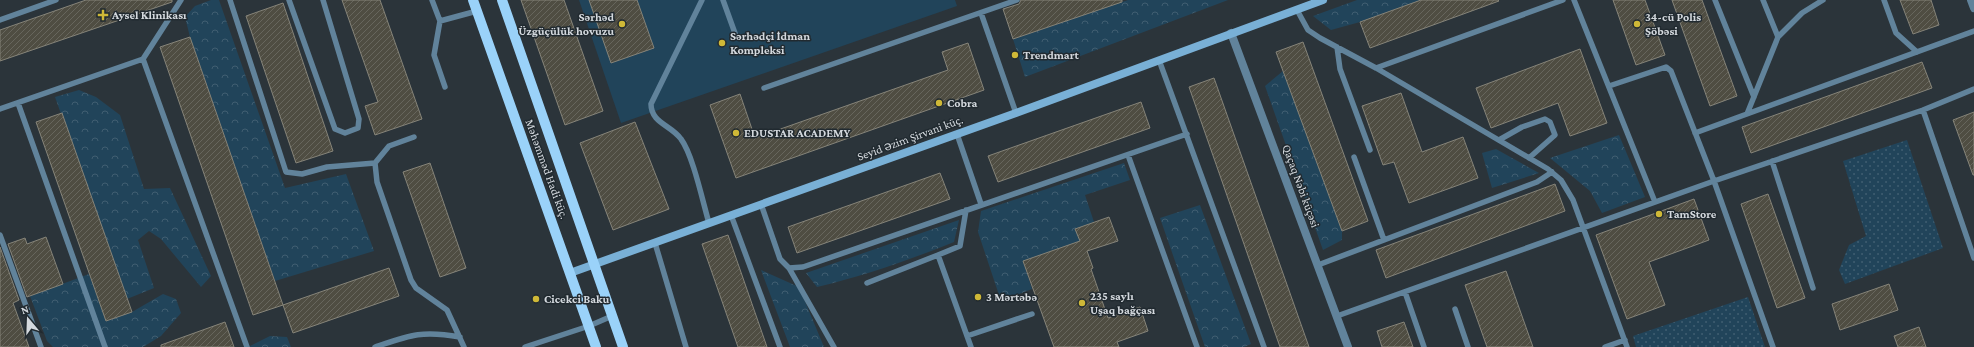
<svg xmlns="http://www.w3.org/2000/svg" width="1974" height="347" viewBox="0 0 1974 347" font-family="'Crimson Pro',serif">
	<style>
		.grass { fill: #21445a }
		.forest { fill: url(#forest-crowns) }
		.park { fill: url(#park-dots) }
		.building { fill: url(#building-hatch); stroke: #868479 }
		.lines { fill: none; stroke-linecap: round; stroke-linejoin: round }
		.service { stroke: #61839b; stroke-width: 5.5 }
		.minor { stroke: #61839b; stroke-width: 8 }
		.secondary { stroke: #79b0d6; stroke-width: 8 }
		.primary { stroke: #9ad2f9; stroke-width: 10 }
		.poi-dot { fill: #cfb837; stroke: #212a30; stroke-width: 1.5 }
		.labels { text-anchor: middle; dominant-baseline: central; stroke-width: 3; stroke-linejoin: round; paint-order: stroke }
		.poi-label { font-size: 12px; font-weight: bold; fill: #d4d9de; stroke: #212a30; text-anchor: start }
		.street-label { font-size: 12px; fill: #d4d9de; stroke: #212a30 }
	</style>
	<defs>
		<pattern id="forest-crowns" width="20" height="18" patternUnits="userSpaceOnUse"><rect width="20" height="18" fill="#21445a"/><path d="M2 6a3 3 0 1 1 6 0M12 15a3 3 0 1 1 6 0" fill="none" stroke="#405e71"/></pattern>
		<pattern id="park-dots" width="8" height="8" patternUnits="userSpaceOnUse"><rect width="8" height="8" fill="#21445a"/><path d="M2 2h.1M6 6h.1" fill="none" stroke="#405e71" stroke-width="1.8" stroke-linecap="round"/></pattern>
		<pattern id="building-hatch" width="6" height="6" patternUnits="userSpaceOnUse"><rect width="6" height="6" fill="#4f4d42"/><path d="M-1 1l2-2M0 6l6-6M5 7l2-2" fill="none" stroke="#67665d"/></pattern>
	</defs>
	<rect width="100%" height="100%" fill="#2b343a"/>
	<path class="grass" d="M 579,0 L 955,0 L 957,6 L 621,123 Z"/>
	<path class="forest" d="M 211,0 L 219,0 L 285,188 L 346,174 L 374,251 L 275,281 L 190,37 L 185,17 L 195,6 Z
		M 1128,0 L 1228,0 L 1025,77 L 1013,39 Z
		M 1357,0 L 1421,0 L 1360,22 L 1331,30 L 1313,16 Z
		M 1283,71 L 1342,231 L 1342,240 L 1323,250 L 1265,86 Z
		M 79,90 L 96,97 L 120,115 L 144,189 L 170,188 L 211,276 L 201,287 L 161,239 L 149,231 L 138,240 L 154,288 L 127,299 L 55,97 Z
		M 1619,135 L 1645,197 L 1602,213 L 1590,191 L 1550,158 Z
		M 1496,149 L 1539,173 L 1492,188 L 1482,153 Z
		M 1124,163 L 1130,180 L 1085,195 L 1094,222 L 1075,229 L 1080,241 L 1023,261 L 1032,289 L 1001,301 L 978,232 L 981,211 Z
		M 1200,205 L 1251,344 L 1244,347 L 1205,347 L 1160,218 Z
		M 959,220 L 954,242 C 909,260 864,276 817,287 L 806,273 Z
		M 761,270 L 799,287 L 824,347 L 790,347 Z
		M 89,274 L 106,321 L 132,312 L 163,294 L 176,299 L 181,313 L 161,336 L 143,347 L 53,347 L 47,341 L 30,296 Z
		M 270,336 L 287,337 L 291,347 L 248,347 Z"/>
	<path class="park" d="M 1907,140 L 1943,248 L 1845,284 L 1839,270 L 1849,245 L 1866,236 L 1843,161 Z
		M 1748,297 L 1765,347 L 1636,347 L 1633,336 Z"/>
	<path class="building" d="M 86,0 L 172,0 L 172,2 L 0,61 L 0,30 Z
		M 342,0 L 380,0 L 422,119 L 375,135 L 365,106 L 378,102 Z
		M 521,0 L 564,0 L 603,111 L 565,125 Z
		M 589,0 L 637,0 L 654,48 L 611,63 Z
		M 1021,0 L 1122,0 L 1122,2 L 1013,39 L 1003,9 L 1019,4 Z
		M 1421,0 L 1498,0 L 1499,1 L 1370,48 L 1360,22 Z
		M 1613,0 L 1645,0 L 1665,55 L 1636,65 Z
		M 1672,0 L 1702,0 L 1737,96 L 1710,106 Z
		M 1900,0 L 1931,0 L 1939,25 L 1913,34 Z
		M 283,3 L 333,151 L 296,163 L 246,16 Z
		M 190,37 L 283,305 L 253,315 L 160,47 Z
		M 1303,42 L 1368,221 L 1342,231 L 1276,52 Z
		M 968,43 L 984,90 L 736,178 L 710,105 L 740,94 L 755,138 L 948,70 L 942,52 Z
		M 1580,49 L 1607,123 L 1570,136 L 1558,103 L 1491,128 L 1476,88 Z
		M 1922,62 L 1932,88 L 1751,153 L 1742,127 Z
		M 1214,78 L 1309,347 L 1280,347 L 1189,87 Z
		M 1401,93 L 1422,152 L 1463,137 L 1478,178 L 1409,203 L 1394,162 L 1383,165 L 1362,106 Z
		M 1141,102 L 1150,128 L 998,182 L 988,156 Z
		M 1974,112 L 1974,175 L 1973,175 L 1953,120 Z
		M 62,113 L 132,312 L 106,321 L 36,122 Z
		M 635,122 L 669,209 L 613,230 L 580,143 Z
		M 430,163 L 466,268 L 440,277 L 403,172 Z
		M 940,173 L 950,199 L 797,253 L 788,227 Z
		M 1555,184 L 1565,211 L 1386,278 L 1376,250 Z
		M 1768,194 L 1805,298 L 1777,308 L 1741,204 Z
		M 1694,199 L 1709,240 L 1649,262 L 1665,305 L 1627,319 L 1596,235 Z
		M 1109,217 L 1118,241 L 1087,251 L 1093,268 L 1091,269 L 1108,318 L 1140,307 L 1148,331 L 1117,342 L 1119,347 L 1054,347 L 1023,261 L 1080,241 L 1075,229 Z
		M 728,235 L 767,347 L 738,347 L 702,244 Z
		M 46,237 L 63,284 L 27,297 L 8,244 L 25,238 L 27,244 Z
		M 0,247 L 19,300 L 13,303 L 29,347 L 0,347 Z
		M 389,268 L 399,296 L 293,333 L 283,305 Z
		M 1506,271 L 1533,347 L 1487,347 L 1465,285 Z
		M 1889,284 L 1898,310 L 1840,330 L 1832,304 Z
		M 225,322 L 234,347 L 161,347 L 161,345 Z
		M 1404,322 L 1413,347 L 1382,347 L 1377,331 Z
		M 1919,327 L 1926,347 L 1898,347 L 1894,336 Z"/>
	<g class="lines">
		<path class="service" d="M 230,0 L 286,172 L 302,174 L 327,167 L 375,163 L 389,146 L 414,137
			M 289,0 L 335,129 L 345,133 L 358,128 L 359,119 L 323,0
			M 432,0 L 440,21 L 434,55 L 445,87
			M 702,0 L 651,104 C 651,123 671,125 681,139 C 693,155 703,203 709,223
			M 723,0 L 736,36
			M 1574,0 L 1655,202
			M 1715,0 L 1754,97
			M 1884,0 L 1896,33 L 1917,52
			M 1297,10 L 1308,30 L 1320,38 L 1376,68 L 1548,169 L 1561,180 L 1573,200 L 1627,347
			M 981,13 L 1016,113
			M 0,20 L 56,0
			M 440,21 L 477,11
			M 1778,37 L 1802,13 L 1823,0
			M 1337,47 L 1340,69 L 1370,150
			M 143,59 L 247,347
			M 1159,60 L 1264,347
			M 1376,68 L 1563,0
			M 1609,86 L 1666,67 L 1671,71 L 1714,181 L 1773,347
			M 764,88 L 1017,0
			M 18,103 L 105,347
			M 0,109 L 143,59 L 181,0
			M 1923,110 L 1974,258
			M 1747,114 L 1778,37 L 1763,0
			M 1695,133 L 1974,31
			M 957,134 L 981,204
			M 1499,140 L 1522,127 L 1545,119 L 1550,122 L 1555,135 L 1529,158
			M 1128,155 L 1197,347
			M 1354,157 L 1384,240
			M 1772,161 L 1813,288
			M 375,163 L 377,182 L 411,280 L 416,288 L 447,310 L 464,347
			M 761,204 L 780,259 L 789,268 L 803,267 L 1187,134
			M 966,210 L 960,246 L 938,255 L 971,347
			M 731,215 L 780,347
			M 0,235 L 41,347
			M 655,243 L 686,347
			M 1318,265 L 1537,182 L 1552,172
			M 789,268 L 834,347
			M 867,283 L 938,255
			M 1405,292 L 1424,347
			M 1455,309 L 1468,347
			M 1337,316 L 1714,181 L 1923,110 L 1974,89
			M 967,336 L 1032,314
			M 375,347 C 410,335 422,330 460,337
			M 525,347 L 589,326 L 612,316
			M 1605,347 L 1625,340"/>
		<path class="minor" d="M 1971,0 L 1974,8
			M 1231,33 L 1348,347"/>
		<path class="secondary" d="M 570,273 L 1016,113 L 1323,0"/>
		<path class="primary" d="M 473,0 L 596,347
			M 502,0 L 623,347"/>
	</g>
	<g class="poi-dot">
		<path d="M101 9h4v4h4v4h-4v4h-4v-4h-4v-4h4z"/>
		<circle cx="622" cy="24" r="4"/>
		<circle cx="1637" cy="24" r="4"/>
		<circle cx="722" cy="43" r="4"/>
		<circle cx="1015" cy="55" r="4"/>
		<circle cx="939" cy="103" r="4"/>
		<circle cx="736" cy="133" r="4"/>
		<circle cx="1659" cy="214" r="4"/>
		<circle cx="978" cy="297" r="4"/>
		<circle cx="536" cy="299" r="4"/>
		<circle cx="1082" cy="303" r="4"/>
	</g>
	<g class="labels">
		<g class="poi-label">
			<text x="112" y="15">Aysel Klinikası</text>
			<text x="614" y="17" text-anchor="end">Sərhəd<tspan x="614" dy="14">Üzgüçülük hovuzu</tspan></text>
			<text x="1645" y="17">34-cü Polis<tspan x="1645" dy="14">Şöbəsi</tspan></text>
			<text x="730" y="36">Sərhədçi İdman<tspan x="730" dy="14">Kompleksi</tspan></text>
			<text x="1023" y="55">Trendmart</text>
			<text x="947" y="103">Cobra</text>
			<text x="744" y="133">EDUSTAR ACADEMY</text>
			<text x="1667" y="214">TamStore</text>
			<text x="1090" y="296">235 saylı<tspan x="1090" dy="14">Uşaq bağçası</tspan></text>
			<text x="986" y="297">3 Mərtəbə</text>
			<text x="544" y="299">Cicekci Baku</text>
		</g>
		<g class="street-label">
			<text transform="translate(910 138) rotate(-20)">Seyid Əzim Şirvani küç.</text>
			<text transform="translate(547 169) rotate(70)">Məhəmməd Hadi küç.</text>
			<text transform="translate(1301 186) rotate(70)">Qaçaq Nəbi küçəsi</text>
		</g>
	</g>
	<g transform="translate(28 319) rotate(341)" stroke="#212a30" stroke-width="3" paint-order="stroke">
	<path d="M0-3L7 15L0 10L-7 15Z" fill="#d4d9de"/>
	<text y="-6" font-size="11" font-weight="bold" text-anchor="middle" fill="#d4d9de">N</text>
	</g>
</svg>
